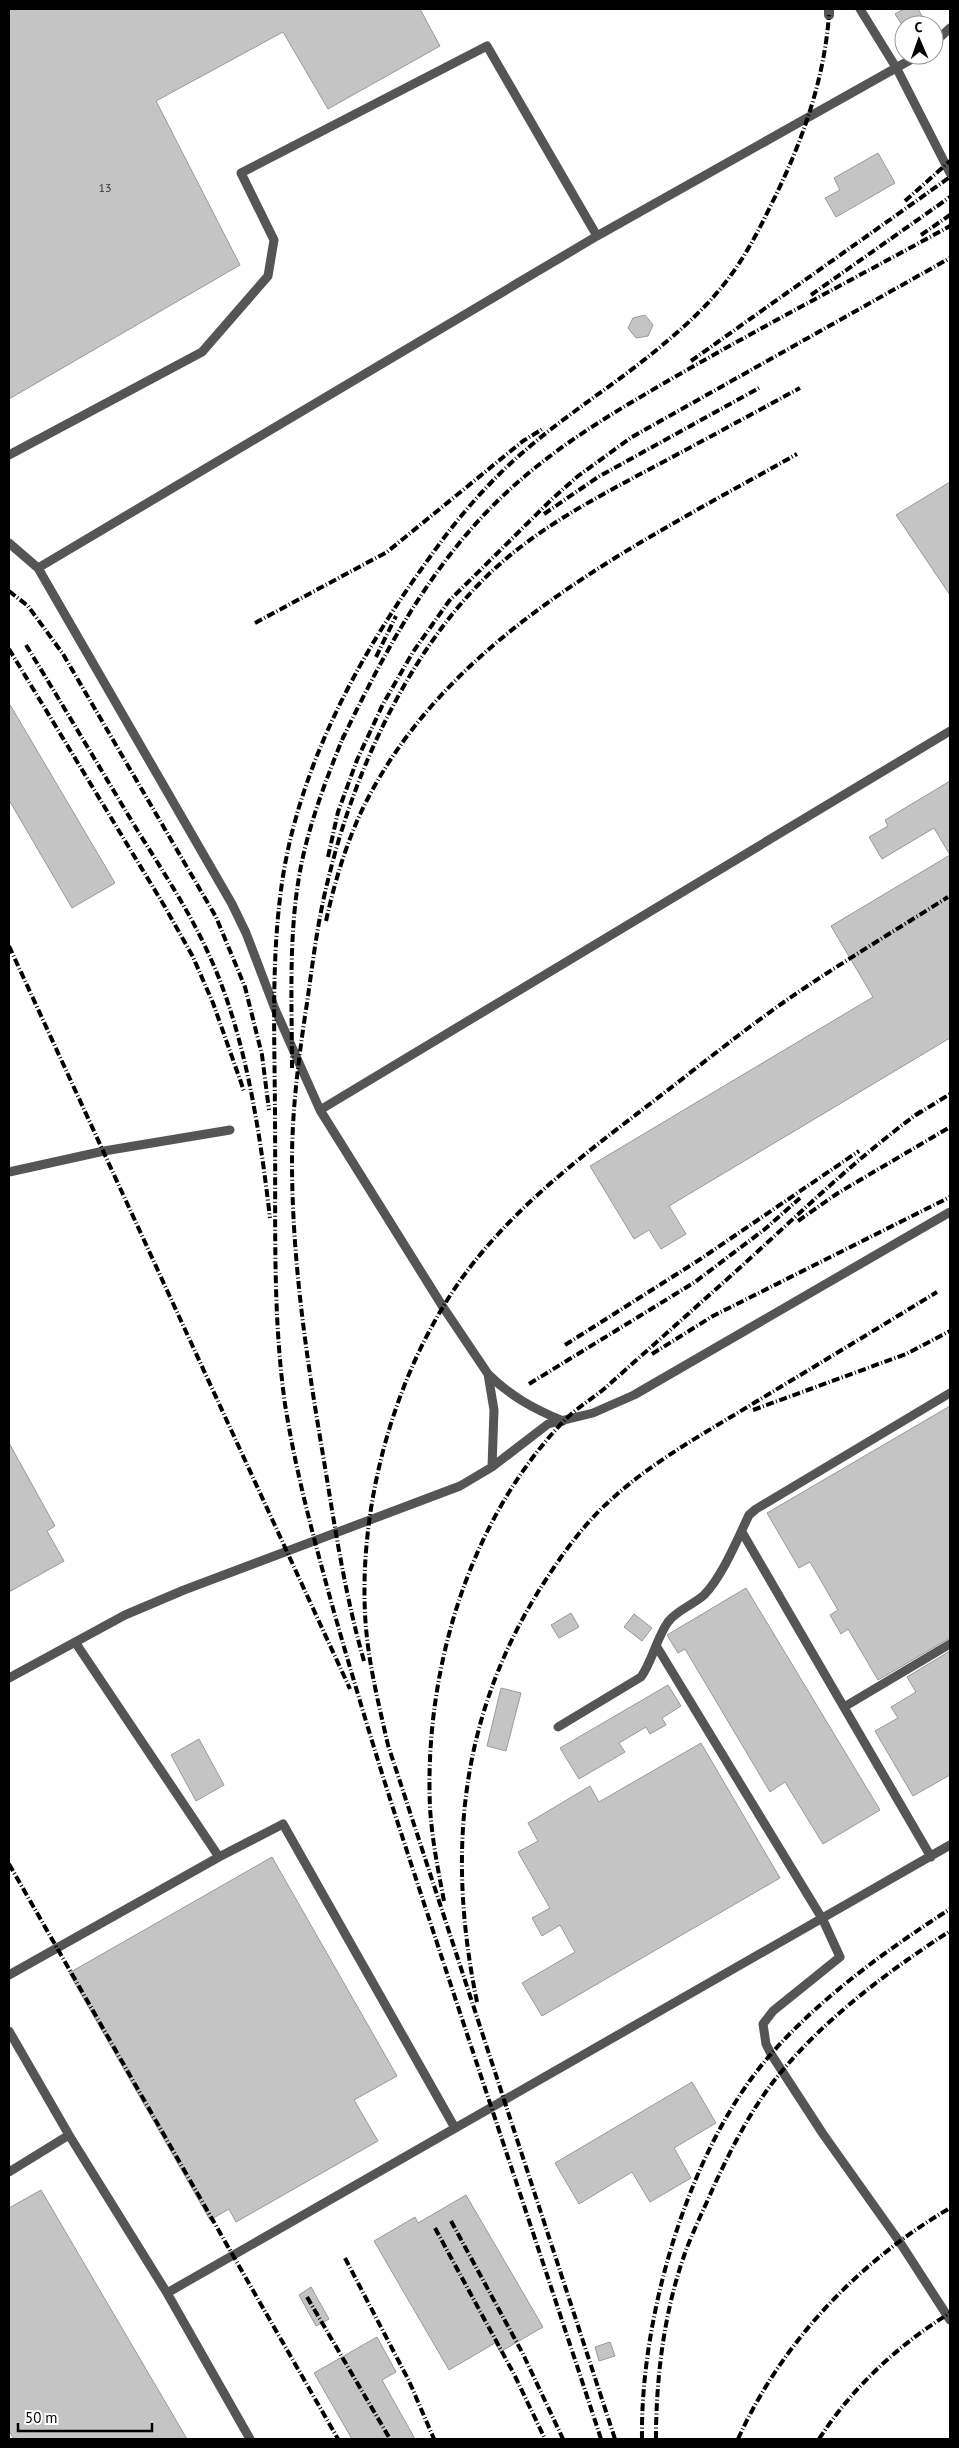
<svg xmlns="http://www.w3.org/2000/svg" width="959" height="2448" viewBox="0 0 959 2448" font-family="'PT Sans',sans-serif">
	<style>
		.building { fill: #c4c4c4; stroke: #999 }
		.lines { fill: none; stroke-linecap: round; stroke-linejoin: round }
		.lane { stroke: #555; stroke-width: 9 }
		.street { stroke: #555; stroke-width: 10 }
		.rail { stroke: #000; stroke-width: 4; stroke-dasharray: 8 2.5 1 2.5; stroke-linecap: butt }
		.labels { text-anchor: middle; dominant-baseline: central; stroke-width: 4; stroke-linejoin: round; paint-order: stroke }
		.number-label { font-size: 12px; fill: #313131 }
	</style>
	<rect width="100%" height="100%" fill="#fff"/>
	<path class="building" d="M 9,9 L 420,9 L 440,46 L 328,109 L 283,32 L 156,101 L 240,265 L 9,399 Z
		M 904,9 L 918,9 L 927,25 L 902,25 L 895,14 Z
		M 878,153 L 895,183 L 836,217 L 825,198 L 840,190 L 834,178 Z
		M 645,315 L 653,325 L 648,336 L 636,338 L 628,328 L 633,318 Z
		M 950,482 L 950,595 L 896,515 Z
		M 9,703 L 115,883 L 72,908 L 9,800 Z
		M 950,781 L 950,1038 L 669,1206 L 686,1234 L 661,1249 L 649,1230 L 634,1239 L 590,1166 L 873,997 L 831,926 L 950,855 L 934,828 L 882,859 L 869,837 L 888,826 L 885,820 Z
		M 950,1406 L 950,1638 L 878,1680 L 848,1629 L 841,1634 L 830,1615 L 838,1610 L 810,1562 L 799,1568 L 767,1513 Z
		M 9,1443 L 55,1526 L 47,1531 L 64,1561 L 9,1592 Z
		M 746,1588 L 880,1810 L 823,1844 L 785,1782 L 770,1792 L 685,1649 L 678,1653 L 667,1635 Z
		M 571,1613 L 579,1627 L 559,1638 L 551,1625 Z
		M 634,1614 L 652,1628 L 642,1641 L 624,1627 Z
		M 950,1651 L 950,1775 L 913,1796 L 875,1731 L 898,1718 L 891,1707 L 916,1692 L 907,1677 Z
		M 668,1685 L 681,1706 L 662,1718 L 666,1725 L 650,1734 L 646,1727 L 619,1743 L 625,1752 L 579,1779 L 560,1748 Z
		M 501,1688 L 521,1693 L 506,1751 L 487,1746 Z
		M 199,1739 L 224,1785 L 196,1801 L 171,1755 Z
		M 701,1743 L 780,1878 L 542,2016 L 522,1983 L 575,1952 L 560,1925 L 542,1936 L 532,1918 L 550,1908 L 518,1852 L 538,1841 L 528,1823 L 590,1786 L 599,1802 Z
		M 272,1857 L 397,2076 L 354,2100 L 378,2141 L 236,2222 L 229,2209 L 210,2220 L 69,1973 Z
		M 692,2082 L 716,2123 L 674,2148 L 691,2178 L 650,2202 L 632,2172 L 579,2204 L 555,2163 Z
		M 41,2190 L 187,2439 L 14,2439 L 9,2431 L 9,2208 Z
		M 466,2195 L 543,2327 L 500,2352 L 495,2343 L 449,2370 L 374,2241 L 415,2217 L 418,2223 Z
		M 311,2287 L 329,2319 L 316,2326 L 299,2295 Z
		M 377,2337 L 396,2372 L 382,2380 L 415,2439 L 352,2439 L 314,2373 Z
		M 610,2342 L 615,2356 L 599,2361 L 595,2347 Z"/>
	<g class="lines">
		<path class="lane" d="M 860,9 L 897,69 L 950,173
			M 934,43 L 950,28
			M 9,455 L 202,352 L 268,276 L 274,240 L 241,173 L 487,46 L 597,236
			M 9,543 L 38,568 L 232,904 L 246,933 L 275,1009 L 320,1110 L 443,1307 L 488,1374 L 494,1410 L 492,1467
			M 38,568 L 597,236 L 919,55
			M 320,1110 L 950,731
			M 9,1172 L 104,1151 L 230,1130
			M 488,1374 C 510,1396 534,1409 563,1421
			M 742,1532 L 931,1857
			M 657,1647 L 823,1920 L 840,1957 L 773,2011 L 763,2024 L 766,2044 L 771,2054 L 823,2134 L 899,2241 L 950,2320
			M 9,1678 L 125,1615 L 184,1590 L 460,1486 L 492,1467 L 548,1424 L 593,1413 L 634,1395 L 950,1212
			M 844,1707 L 950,1644
			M 558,1727 L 641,1677 C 653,1660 656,1639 668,1622 C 677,1610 693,1605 704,1595 C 722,1577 738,1538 749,1515 L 756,1509 L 950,1393
			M 219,1857 L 283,1824 L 455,2128
			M 9,1975 L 219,1857 L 75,1642
			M 9,2031 L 69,2135 L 167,2293 L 250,2439
			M 9,2172 L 69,2135
			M 167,2293 L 950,1845"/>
		<path class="street" d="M 829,15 L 829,9"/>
		<path class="rail" d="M 905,201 L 950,161
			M 921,235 L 950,215
			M 811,295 L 950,197
			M 691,361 L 950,177
			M 544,514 L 598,477 L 759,388
			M 9,591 L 28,606 L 63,654 L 216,917 L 245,987 L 262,1055 L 269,1110
			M 255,623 L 387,552 L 523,441 L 544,428
			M 26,645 C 64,707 101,770 139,833 C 164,873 191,914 210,957 C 246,1036 260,1133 270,1218
			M 9,649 L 165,907 L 193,957 L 213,1003 L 244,1091
			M 376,657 L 396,616
			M 342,740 C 380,661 421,583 481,518 C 540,454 612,413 687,370 C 774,320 863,274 950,226
			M 328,857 L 338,812 L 357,760 L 383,704 L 413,652 L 449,601 L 552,499 L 578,476 L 632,437 L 950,258
			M 326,921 C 335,880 348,837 367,800 C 454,631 640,543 797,454
			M 9,946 L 350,1689
			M 292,1068 C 292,1001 288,932 301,866 C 310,821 327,777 344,735
			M 916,1115 L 950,1094
			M 798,1221 L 838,1193 L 950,1127
			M 565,1345 L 699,1260 L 859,1151
			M 652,1354 L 713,1316 L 950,1197
			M 529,1384 L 695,1282 L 765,1229 L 800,1198
			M 753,1410 L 906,1354 L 950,1331
			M 364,1661 C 345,1595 335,1528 324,1461 C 307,1361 292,1262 292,1161 C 292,1108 299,1055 307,1003 C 313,961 318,918 329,876 C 354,774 405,660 479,584 C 527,534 588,502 648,470 C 699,443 750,415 800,388
			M 9,1864 L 338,2439
			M 444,1901 C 438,1870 432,1839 430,1808 C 424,1673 468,1522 562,1423 C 574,1410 590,1400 604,1389 C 641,1356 678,1323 715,1290 C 784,1229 847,1165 921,1111
			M 477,2002 C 447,1856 459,1721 538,1592 C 560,1557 583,1524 614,1497 C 654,1461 703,1434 749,1406 C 812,1368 875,1330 937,1292
			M 451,2221 L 523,2354 L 563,2439
			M 435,2228 L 514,2374 L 545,2439
			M 345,2258 L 409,2381 L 434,2439
			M 307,2297 L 390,2439
			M 601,2439 C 536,2240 469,2042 404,1842 C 379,1766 356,1689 334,1612 C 315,1543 296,1474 285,1404 C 272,1312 276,1216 275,1123 C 275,1039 270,953 284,870 C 304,756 363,649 430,557 C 458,517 491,479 528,448 C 572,410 622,380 666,342 C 690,322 713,300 731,275 C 747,253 759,230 771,205 C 801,145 824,82 829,15
			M 615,2439 L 388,1745 C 378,1701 367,1658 365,1613 C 359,1490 403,1344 484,1250 C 533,1192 595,1146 655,1100 C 698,1067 740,1033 784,1002 C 837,965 893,932 948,897
			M 642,2439 C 640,2317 689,2147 771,2054 C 820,1998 888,1949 950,1909
			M 656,2439 C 656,2377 664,2312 685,2253 C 693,2231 704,2209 713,2188 C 732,2147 753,2105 782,2071 C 828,2016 890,1970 950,1931
			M 738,2439 C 782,2342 858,2262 950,2208
			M 819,2439 C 852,2388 898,2345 950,2313"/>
	</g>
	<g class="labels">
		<g class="number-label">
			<text x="105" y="187">13</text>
		</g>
	</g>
	<rect width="959" height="2448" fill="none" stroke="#000000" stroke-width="20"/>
	<g transform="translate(919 40) rotate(358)"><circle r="24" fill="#ffffff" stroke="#999999"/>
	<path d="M0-4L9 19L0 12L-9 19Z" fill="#000000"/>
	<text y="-8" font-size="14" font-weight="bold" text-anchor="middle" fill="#000000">С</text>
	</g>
	<path d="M18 2423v8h134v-8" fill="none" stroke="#000000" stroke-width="2.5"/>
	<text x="25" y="2423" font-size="15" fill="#000000" stroke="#ffffff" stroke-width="4" paint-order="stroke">50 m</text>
</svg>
